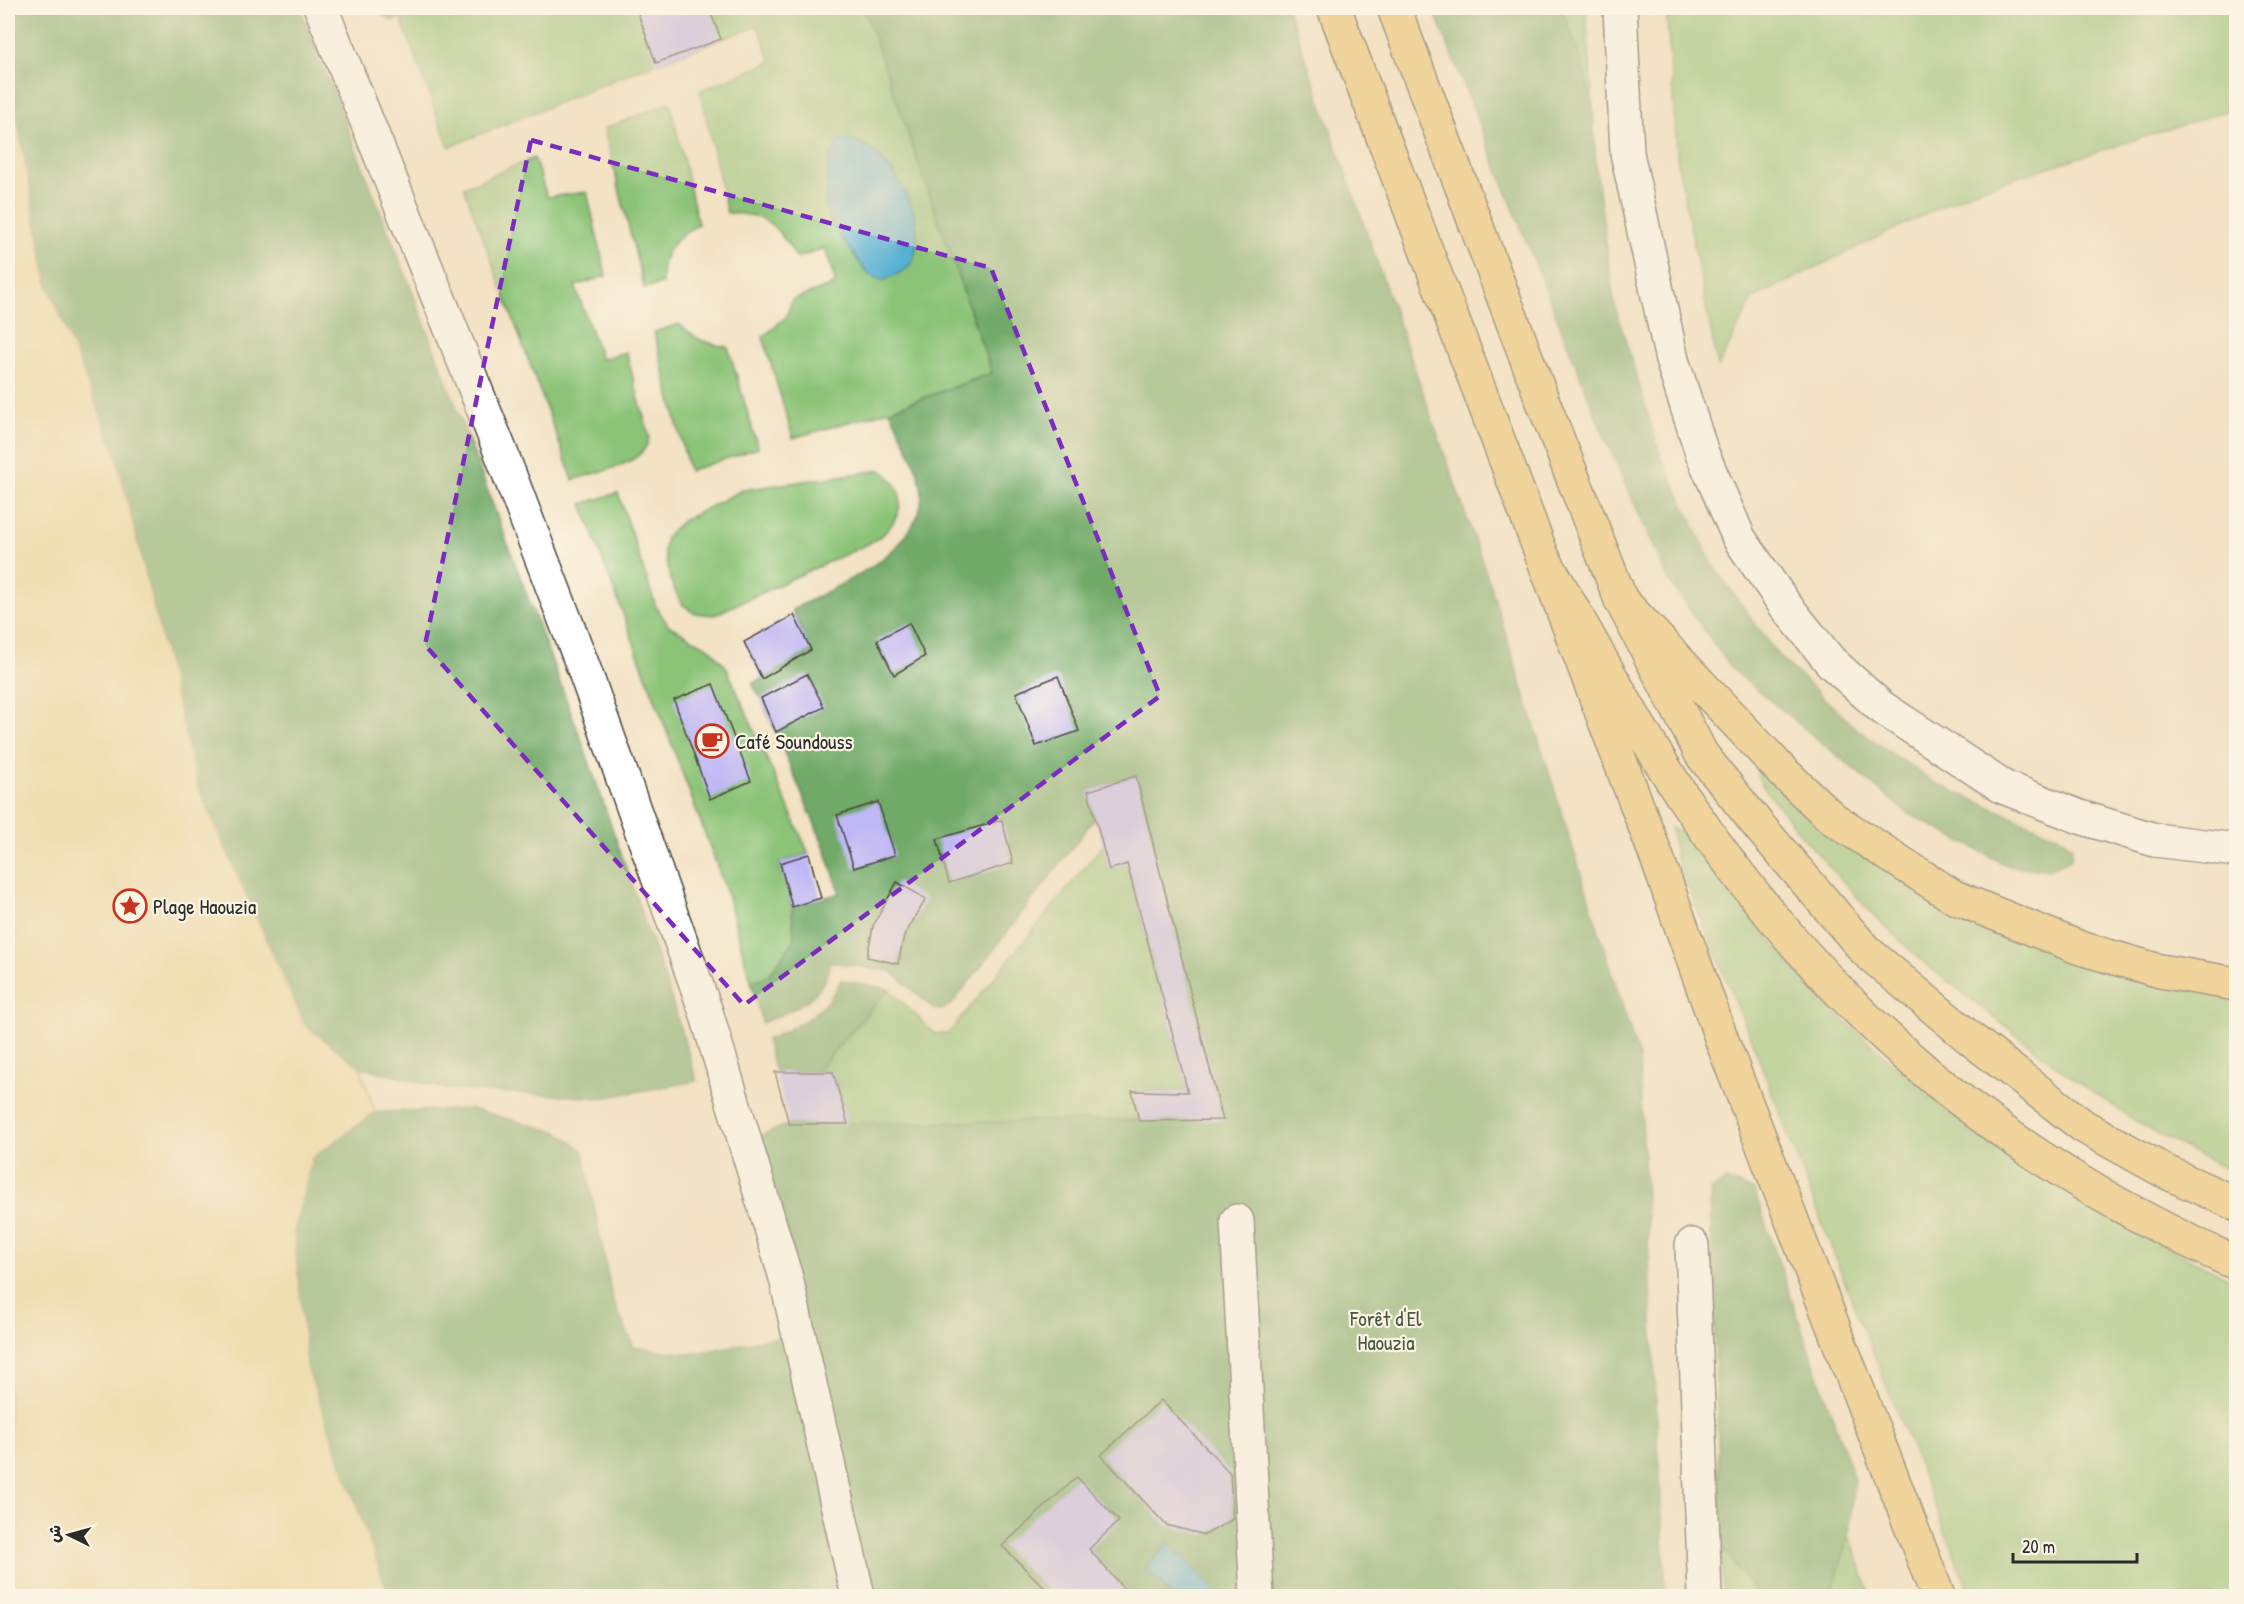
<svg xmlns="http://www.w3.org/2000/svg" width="2244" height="1604" viewBox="0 0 2244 1604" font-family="'Patrick Hand','Playpen Sans Arabic',sans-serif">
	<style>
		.green { fill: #8bc377; stroke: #5b7751; stroke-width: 1.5 }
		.forest { fill: #70a968; stroke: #4e6a4a; stroke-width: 1.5 }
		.sand { fill: #eeda9e; stroke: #8c8264; stroke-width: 1.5 }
		.water { fill: #56b0d3; stroke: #406e7f; stroke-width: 1.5 }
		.building { fill: #c0b7f6 }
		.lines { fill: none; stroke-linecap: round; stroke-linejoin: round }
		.minor-casing { stroke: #494642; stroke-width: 36 }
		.tertiary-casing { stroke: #494642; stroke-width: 36 }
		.trunk-casing { stroke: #494642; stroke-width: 36 }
		.motorway-casing { stroke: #494642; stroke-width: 36 }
		.minor { stroke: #fff; stroke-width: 33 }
		.tertiary { stroke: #fff; stroke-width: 33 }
		.trunk { stroke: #efc469; stroke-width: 33 }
		.motorway { stroke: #efc469; stroke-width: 33 }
		.marked { fill: none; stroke: #7b2cbf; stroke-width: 4.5; stroke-dasharray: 12 8; stroke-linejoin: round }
		.labels { text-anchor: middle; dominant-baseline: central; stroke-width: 4.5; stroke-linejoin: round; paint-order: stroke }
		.poi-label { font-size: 21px; fill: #2b2b2b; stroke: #fcf5e5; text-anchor: start }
		.park-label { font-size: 21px; fill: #485942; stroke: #fcf5e5 }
	</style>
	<rect width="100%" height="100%" fill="#fcf5e5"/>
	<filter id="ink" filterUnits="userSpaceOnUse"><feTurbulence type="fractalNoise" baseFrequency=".0167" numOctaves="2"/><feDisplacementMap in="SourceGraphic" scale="12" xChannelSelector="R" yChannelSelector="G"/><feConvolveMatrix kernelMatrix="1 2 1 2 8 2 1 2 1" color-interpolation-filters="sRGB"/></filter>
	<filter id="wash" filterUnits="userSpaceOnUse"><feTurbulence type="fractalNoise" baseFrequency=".008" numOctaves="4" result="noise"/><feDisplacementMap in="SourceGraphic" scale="24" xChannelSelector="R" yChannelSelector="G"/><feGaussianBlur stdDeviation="1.35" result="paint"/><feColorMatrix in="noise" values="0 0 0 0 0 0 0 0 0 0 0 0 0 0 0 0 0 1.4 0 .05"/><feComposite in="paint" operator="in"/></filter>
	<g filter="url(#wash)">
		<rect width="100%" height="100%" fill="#f3e2c4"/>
		<path class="green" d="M 418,8 L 864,8 L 992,373 L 890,410 L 793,438 L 763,337 L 786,317 L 792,300 L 836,284 L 825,248 L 797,258 C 774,223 770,215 727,213 L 700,90 L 771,62 L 758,26 L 656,63 L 449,147 L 400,16 Z
			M 1561,8 L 1586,8 L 1593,107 L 1579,53 Z
			M 1666,8 L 2236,8 L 2236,108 L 1973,191 L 1753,298 L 1718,367 L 1678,165 Z
			M 670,102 L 698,224 C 672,241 661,250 662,284 L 644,288 L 604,129 Z
			M 534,158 L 547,197 L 587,192 L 606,276 L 575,286 L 601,359 L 626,352 L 649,436 C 647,466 597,471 573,480 L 464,187 Z
			M 679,324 C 695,339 706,344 728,347 L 758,448 L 689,471 L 654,332 Z
			M 881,470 C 903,486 907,507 888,529 C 874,545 847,553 828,562 C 790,580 752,597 714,615 L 694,613 L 681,603 L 671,582 L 664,552 L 666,537 L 682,521 L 742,490 Z
			M 618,493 L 656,607 L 668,625 L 711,649 L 726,667 L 809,854 L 780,863 L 792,907 L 794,941 L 769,975 L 751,982 L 726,890 L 582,504 Z
			M 1753,761 L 1841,838 L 2236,996 L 2236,1174 L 2144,1127 L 2067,1074 L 1923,962 L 1875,917 L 1802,836 L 1761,784 Z
			M 1671,828 L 1690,836 L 1757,924 L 1821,1000 L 1946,1110 L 2018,1162 L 2114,1220 L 2236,1282 L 2236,1596 L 1971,1596 L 1847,1288 L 1754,1046 L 1675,856 Z
			M 1103,845 L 1109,870 L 1127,864 L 1188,1092 L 1133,1091 L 1139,1120 L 848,1124 L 833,1072 L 816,1072 L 889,989 L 934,1033 L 948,1034 Z
			M 1849,1534 L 1871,1596 L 1831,1596 Z
			M 1721,1546 L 1759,1596 L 1723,1596 Z"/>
		<path class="forest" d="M 8,8 L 300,8 L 425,324 L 580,736 L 669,991 L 697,1081 L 602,1098 L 446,1089 L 360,1067 L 305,1025 L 198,787 L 115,451 L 48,285 L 8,70 Z
			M 370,8 L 418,8 L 393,21 Z
			M 864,8 L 1288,8 L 1488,578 L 1639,1058 L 1666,1596 L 387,1596 L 307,1367 L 294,1232 L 312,1158 L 375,1112 L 472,1109 L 558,1132 L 583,1150 L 613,1301 L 634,1347 L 690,1354 L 798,1333 L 745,1142 L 789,1124 L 1222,1119 L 1135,776 L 1088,791 L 1095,818 L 952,1004 L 941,1010 L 934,1009 L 891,971 L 830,962 C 824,1000 794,1009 762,1023 L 751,982 L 769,975 L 794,941 L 792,907 L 840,893 L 824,846 L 761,698 L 752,684 L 811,650 L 792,610 C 838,584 917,556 922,496 C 923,473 899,431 890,410 L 992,373 Z
			M 1433,8 L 1561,8 L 1579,53 L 1593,107 L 1596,166 L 1614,302 L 1661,457 L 1713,565 L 1777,654 L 1857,729 L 1935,783 L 2057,836 L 2072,846 L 2071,860 L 2049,870 L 2008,866 L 1906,812 L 1732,669 L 1669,581 L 1606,441 Z
			M 841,980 L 889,989 L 816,1072 L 775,1072 L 766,1040 C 797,1026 827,1012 841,980 Z
			M 1726,1180 L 1754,1190 L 1854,1479 L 1849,1534 L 1831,1596 L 1759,1596 L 1721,1546 L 1710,1191 Z"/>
		<path class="sand" d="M 8,70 L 48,285 L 115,451 L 198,787 L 305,1025 L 360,1067 L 375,1112 L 312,1158 L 294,1232 L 307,1367 L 389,1596 L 8,1596 Z"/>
		<path class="water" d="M 848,139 C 890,148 934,223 911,263 C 906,272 892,277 883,280 L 869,275 L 831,223 L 825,206 L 828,161 L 839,140 Z
			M 1169,1543 L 1221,1596 L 1173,1596 L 1145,1567 Z"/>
		<g id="blocks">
			<path class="building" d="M 636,8 L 709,8 L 721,39 L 656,63 Z
				M 794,615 L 811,650 L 762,679 L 744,642 Z
				M 909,623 L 925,656 L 894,675 L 877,640 Z
				M 807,674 L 824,707 L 776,732 L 761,698 Z
				M 1058,676 L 1079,731 L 1036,746 L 1016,693 Z
				M 713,684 L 751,781 L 710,799 L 674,700 Z
				M 1136,776 L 1198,1023 L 1223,1120 L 1139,1121 L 1132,1091 L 1188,1092 L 1127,864 L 1109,870 L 1088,791 Z
				M 878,802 L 895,855 L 854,868 L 837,815 Z
				M 1002,820 L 1013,863 L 949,883 L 937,839 Z
				M 809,854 L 821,898 L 792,907 L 780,863 Z
				M 897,882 L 926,899 L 904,936 L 898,964 L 867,957 L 873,926 Z
				M 775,1072 L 833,1072 L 848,1124 L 789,1124 Z
				M 1161,1400 L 1230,1473 L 1233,1519 L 1205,1535 L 1166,1525 L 1101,1455 Z
				M 1077,1477 L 1119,1521 L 1089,1549 L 1130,1596 L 1038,1596 L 1046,1589 L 1002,1546 Z"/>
		</g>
	</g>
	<g filter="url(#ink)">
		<use href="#blocks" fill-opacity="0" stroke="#494642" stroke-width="1.5"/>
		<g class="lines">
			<defs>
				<path id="minor" d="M 1620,8 L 1627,153 L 1672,360 L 1702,453 L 1739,538 L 1785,605 L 1831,662 L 1881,707 L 2003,787 L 2080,817 L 2155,840 L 2236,850
					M 1237,1221 L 1257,1596
					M 1692,1245 L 1705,1596"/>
				<path id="tertiary" d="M 321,8 L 500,450 L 584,669 L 706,1012 L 786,1278 L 858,1596"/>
				<path id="trunk" d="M 1334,8 L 1657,858 L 1724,1046 L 1938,1596
					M 1394,8 L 1545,407 L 1621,600 L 1702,755 L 1758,825 L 1866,951 L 1971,1039 L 2083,1126 L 2166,1172 L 2236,1204"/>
				<path id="motorway" d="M 1542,556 C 1591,639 1635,726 1689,806 C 1832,1016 2004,1160 2236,1263
					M 1621,600 L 1784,773 L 1832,818 L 1954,897 L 2080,948 L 2160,971 L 2236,984"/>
			</defs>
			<use href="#minor" class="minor-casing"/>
			<use href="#tertiary" class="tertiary-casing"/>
			<use href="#trunk" class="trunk-casing"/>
			<use href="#motorway" class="motorway-casing"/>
			<use href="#minor" class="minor"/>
			<use href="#tertiary" class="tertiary"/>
			<use href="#trunk" class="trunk"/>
			<use href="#motorway" class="motorway"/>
		</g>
	</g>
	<path d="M0 0H2244V1604H0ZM 531,140 L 991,268 L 1160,696 L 744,1005 L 425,645 Z" fill="#f3e2c4" fill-opacity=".55" fill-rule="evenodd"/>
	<path class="marked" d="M 531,140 L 991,268 L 1160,696 L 744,1005 L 425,645 Z"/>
	<defs>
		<symbol id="cafe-ring" viewBox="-11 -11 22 22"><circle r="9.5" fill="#fcf5e5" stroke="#c8321e" stroke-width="1.5"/><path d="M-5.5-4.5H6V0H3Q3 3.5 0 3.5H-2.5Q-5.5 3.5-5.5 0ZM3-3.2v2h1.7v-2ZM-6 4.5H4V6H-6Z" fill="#c8321e"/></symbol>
		<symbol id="sight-ring" viewBox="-11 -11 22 22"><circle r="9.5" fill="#fcf5e5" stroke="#c8321e" stroke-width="1.5"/><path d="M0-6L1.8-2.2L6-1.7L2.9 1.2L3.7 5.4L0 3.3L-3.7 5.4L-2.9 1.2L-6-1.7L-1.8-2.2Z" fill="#c8321e"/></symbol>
	</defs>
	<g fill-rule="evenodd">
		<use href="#cafe-ring" x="693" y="722" width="38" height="38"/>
		<use href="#sight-ring" x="111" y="887" width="38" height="38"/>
	</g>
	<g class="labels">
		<g class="poi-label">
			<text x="735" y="741">Café Soundouss</text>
			<text x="153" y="906">Plage Haouzia</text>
		</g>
		<g class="park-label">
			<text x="1386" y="1318">Forêt d'El<tspan x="1386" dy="24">Haouzia</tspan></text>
		</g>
	</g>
	<rect width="2244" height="1604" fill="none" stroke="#fcf5e5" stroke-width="30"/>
	<g transform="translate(69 1535) rotate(275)" stroke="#fcf5e5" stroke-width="4.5" paint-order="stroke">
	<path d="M0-4.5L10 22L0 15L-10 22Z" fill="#2b2b2b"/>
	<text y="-9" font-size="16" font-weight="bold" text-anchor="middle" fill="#2b2b2b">ش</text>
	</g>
	<path d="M2013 1553v9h124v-9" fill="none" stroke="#2b2b2b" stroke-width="3"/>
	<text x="2022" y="1553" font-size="18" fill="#2b2b2b" stroke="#fcf5e5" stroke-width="4.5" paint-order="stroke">20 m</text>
</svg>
